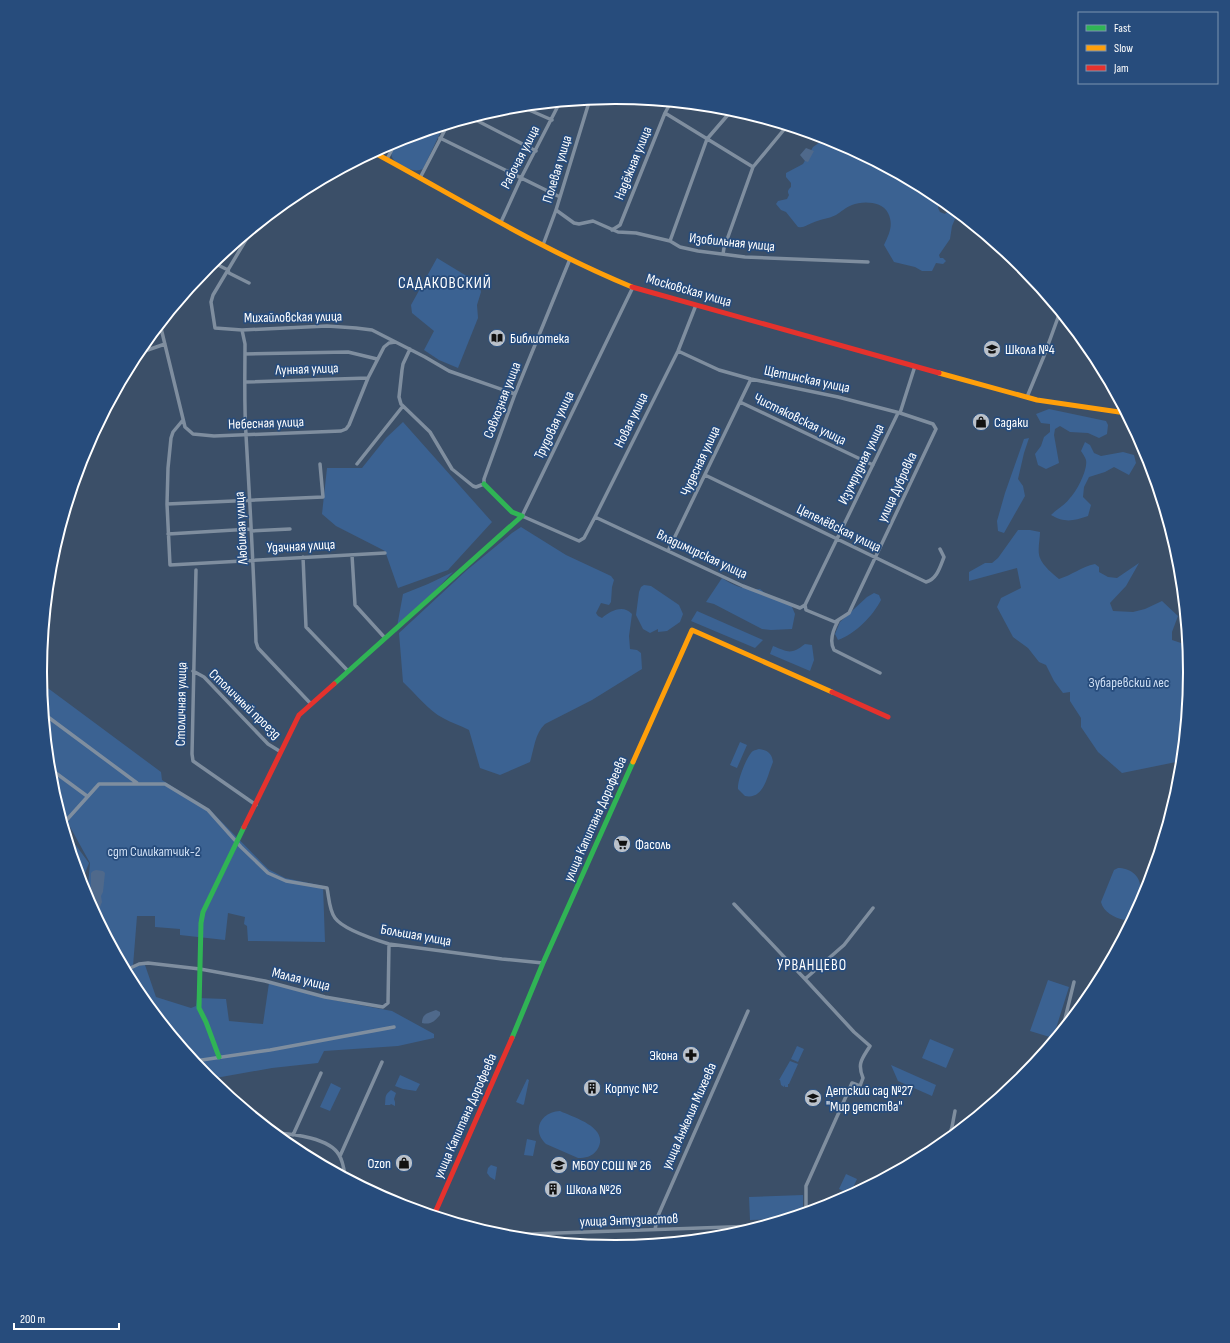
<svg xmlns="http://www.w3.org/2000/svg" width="1230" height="1343" viewBox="0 0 1230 1343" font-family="'Sofia Sans Condensed',sans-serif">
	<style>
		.green { fill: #3b6292 }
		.water { fill: #4f698b }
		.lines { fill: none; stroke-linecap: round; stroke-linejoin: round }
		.street { stroke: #7f8e9f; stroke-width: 3.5 }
		.fast { stroke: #30b455; stroke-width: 5 }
		.slow { stroke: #ff9f0a; stroke-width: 5 }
		.jam { stroke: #e5322d; stroke-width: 5 }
		.labels { text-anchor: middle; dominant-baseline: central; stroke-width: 3.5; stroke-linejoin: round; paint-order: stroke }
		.street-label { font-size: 14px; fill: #fff; stroke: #274c7c }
		.poi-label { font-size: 14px; fill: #fff; stroke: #274c7c; text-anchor: start }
		.park-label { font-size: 14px; fill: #cfdff4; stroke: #274c7c }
		.neighbourhood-label { font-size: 15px; letter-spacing: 1px; fill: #fff; stroke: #274c7c }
		.quarter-label { font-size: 16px; letter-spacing: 1px; fill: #fff; stroke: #274c7c }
		.rim { fill: none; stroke: #fff; stroke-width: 2 }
	</style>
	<rect width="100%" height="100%" fill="#3b4f68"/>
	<path class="green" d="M 444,125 L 423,169 C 420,170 417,171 413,170 C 408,169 394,163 392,157 C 390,152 396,144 398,139 Z
		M 823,137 L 835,140 L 935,194 L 941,199 L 938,208 L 940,212 L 945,214 L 947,212 L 949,206 L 958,212 L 952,226 L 950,239 L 939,255 L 940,258 L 943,258 L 946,261 L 943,264 L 936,263 L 932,271 L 922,271 L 915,267 L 894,262 L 884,245 C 889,234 894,225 888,213 C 882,201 862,201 852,205 C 846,207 841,212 836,215 C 828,219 820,219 812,223 C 806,225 805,228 798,227 L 786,212 L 781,210 L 776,204 L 778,201 L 787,199 L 789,195 C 787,191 788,190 791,187 L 791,183 L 786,177 L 786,173 L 803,164 L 813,147 L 820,142 Z
		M 1000,247 L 1022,265 L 1041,289 L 1000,249 Z
		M 437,258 L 465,275 L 480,286 L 481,292 L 477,305 L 478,318 L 458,368 L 439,360 L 424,350 L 434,331 L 412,313 L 411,305 Z
		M 1049,409 L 1106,421 L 1108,425 L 1107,434 L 1099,438 L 1088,433 L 1070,432 L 1060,426 L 1055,429 L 1054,435 L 1059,463 L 1046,469 L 1038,465 L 1035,454 L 1041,446 L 1044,437 L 1050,432 L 1050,424 L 1041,423 L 1036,414 Z
		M 403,422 L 492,522 L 448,570 L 398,588 L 385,551 L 336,526 L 322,514 L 327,468 L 362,468 L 386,438 Z
		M 1029,438 L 1024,453 L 1018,479 L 1023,486 L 1025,496 L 1004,533 L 998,531 L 997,521 L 1005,493 L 1024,439 Z
		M 1085,442 L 1090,445 L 1094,453 L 1101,456 L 1123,452 L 1134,455 L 1136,463 L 1129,475 L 1114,467 L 1105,472 L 1089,477 L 1084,487 L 1083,497 L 1091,505 L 1088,516 C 1073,521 1065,523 1051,515 C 1057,509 1065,505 1070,498 C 1077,491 1088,469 1086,460 C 1085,457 1083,454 1081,451 Z
		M 521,527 L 566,555 L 611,576 L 614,580 L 612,587 L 611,602 L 609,605 L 601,603 L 596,613 L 598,616 L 602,618 C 610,611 623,604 632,614 L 629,636 L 630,649 L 637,650 L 641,653 L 642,669 L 592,700 L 545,724 C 535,733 534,749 530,762 L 500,775 L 480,768 L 469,730 C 460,725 451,723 443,718 C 429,711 415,693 403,682 L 399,633 L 467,570 L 512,533 Z
		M 1018,530 L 1030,530 L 1040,532 C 1040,540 1037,551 1040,558 C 1043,566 1053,574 1059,579 C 1072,575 1081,567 1095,564 L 1099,567 L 1099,572 L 1108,577 L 1117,578 L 1139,563 L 1126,586 L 1110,603 L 1113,611 L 1133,612 L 1145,609 L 1162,601 L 1178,616 L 1172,632 L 1172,640 L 1181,643 L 1187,638 L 1190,672 L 1181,761 L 1122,773 L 1098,752 L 1081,727 L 1081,718 L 1070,701 L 1070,692 L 1063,693 L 1054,681 L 1046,665 L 1039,662 L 1028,648 L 1013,637 L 997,607 L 1001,598 L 1021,588 L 1017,568 L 969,581 L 969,572 L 985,563 L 992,563 L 998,558 Z
		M 453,572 L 396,632 L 403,594 L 428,584 Z
		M 722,578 C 734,586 746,591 760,589 L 766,594 L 786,601 L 792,607 L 795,614 L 792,629 L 771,630 L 762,629 L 714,604 L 706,602 Z
		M 644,585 L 651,586 L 679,605 L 683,614 L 680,622 L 667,631 L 658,632 L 658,629 L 650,633 L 643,629 L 636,615 L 639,592 L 641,587 Z
		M 874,593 L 879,595 L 881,600 C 873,616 855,634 838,640 L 835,634 L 840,622 L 867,597 Z
		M 697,611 L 763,640 L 755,648 L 691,621 Z
		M 805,644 L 812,645 L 814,660 L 810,671 L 770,654 L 773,646 C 788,652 791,655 805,644 Z
		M 41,683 L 161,772 L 162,780 L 212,812 L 268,869 L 285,878 L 323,886 L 325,942 L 248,941 L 247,926 L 244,924 L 245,917 L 228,913 L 225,940 L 180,935 L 180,929 L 155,927 L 155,916 L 137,916 L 133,966 L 145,965 L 156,997 L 191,1008 L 196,1006 L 197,998 L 226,999 L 229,1021 L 263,1024 L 269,983 L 328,999 L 392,1011 L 434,1034 L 434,1038 L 398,1046 L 324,1051 L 318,1063 L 272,1068 L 210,1079 L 208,1078 L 137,991 L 87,897 L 90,863 L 69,825 L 62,819 L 51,783 Z
		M 740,742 L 747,745 L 737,768 L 730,765 Z
		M 759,749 C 768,750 772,754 773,762 C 767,776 764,800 745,796 L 738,789 C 737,781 746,759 751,753 C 753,750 756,750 759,749 Z
		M 66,832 L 89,863 L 82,881 L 82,886 Z
		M 1118,868 C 1130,868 1142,876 1140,890 C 1139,895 1136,900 1134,904 C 1131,910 1130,916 1124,920 C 1115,918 1103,912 1101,902 L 1114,870 Z
		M 1048,980 L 1069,987 L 1053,1038 L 1030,1031 Z
		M 930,1039 L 954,1049 L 946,1068 L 922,1058 Z
		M 797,1046 L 804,1049 L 798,1062 L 791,1059 Z
		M 790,1061 L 798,1064 L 789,1084 L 788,1084 L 788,1087 L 785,1087 L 785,1085 L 784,1087 L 781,1085 L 780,1080 L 779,1080 Z
		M 891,1065 L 936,1085 L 932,1096 L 898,1081 Z
		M 400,1075 L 420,1084 L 416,1091 L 403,1089 L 395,1086 Z
		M 527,1079 L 529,1080 L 524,1104 L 523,1105 L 516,1102 Z
		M 331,1083 L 341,1088 L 330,1111 L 320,1107 Z
		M 391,1090 L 396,1093 L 394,1099 L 395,1102 L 395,1106 L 391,1104 L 390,1105 L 385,1105 C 386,1096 384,1096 391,1090 Z
		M 560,1111 C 575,1118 611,1128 597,1150 C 592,1157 585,1158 578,1158 L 546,1144 C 531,1130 541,1112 560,1111 Z
		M 527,1139 L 536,1141 L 533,1156 L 524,1155 Z
		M 491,1165 L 497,1167 L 495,1180 L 490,1177 L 487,1173 L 488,1168 Z
		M 846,1174 L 857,1179 L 850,1194 L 839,1189 Z
		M 803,1195 L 803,1212 L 782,1219 L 750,1220 L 749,1197 Z
		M 699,1238 L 615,1246 L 572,1242 Z"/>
	<path class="water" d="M 806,148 L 814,151 L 808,162 L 805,161 L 800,155 Z
		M 96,870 L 103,871 L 105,873 L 103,892 L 101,896 L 102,902 L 100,907 L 92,905 L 91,903 L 91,873 L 93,871 Z
		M 436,1010 L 440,1012 L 440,1015 C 435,1021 431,1025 422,1023 C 422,1013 429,1013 436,1010 Z"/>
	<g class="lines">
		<path class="street" d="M 520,106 L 552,120
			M 665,113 L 753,167
			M 470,117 L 536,151
			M 440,138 L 560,197
			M 387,159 L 397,140
			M 420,178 L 448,124
			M 556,210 L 574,223 L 579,224 L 593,221 L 618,232 L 636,233 L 670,241 L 680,247 L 698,251 L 745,257 L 868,262
			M 501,222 L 521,178 L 560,102
			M 253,228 L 213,295 L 211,302 L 215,328 L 242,330 L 327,326 L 356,328 L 372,330 L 425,357 L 449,371 L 515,394
			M 612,230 L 620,225 L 665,113 L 671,102
			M 670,241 L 707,139 L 733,109
			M 543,245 L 556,210 L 590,99
			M 723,254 L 724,248 L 753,167 L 787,126
			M 212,262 L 228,270 L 229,273 L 249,283
			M 633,287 L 522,516 L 579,541 L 584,538 L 595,517 L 678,351 L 696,305
			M 160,324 L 185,427 L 193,434 L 214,436 L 341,431 L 346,429 L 349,425 L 368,378 L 384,347 L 389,343 L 395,342
			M 242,330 L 245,344 C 245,374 244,405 246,435 C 250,504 254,573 256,642 L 258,648 L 311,704
			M 410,349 L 403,364 L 402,370 L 399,397 L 401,404 L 430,432 L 452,469 L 473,486 L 476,487 L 484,484 L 484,479 L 515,394 L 570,259
			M 678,351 L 719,370 L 751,379 L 838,397 L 900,413 L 933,424 L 936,429 L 849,613 L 835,622 L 806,610 L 805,605
			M 136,354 L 165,344
			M 245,354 L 348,352 L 377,359
			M 246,382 L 368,378
			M 1027,397 L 1044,356 L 1060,312
			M 740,402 L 873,465
			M 900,413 L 915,366
			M 183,420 L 173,432 L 171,438 L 168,468 L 167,504 L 170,565 L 385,553
			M 357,464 L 403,406
			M 705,475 L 926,582 C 937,579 940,567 944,557 L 940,549
			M 167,504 L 323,497 L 320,464
			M 595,517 L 743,586 L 800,608 L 805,605 L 898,413
			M 251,531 L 290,529
			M 168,534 L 251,529
			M 668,551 L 751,379
			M 352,555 L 355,605 L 385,638
			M 303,557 L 306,627 L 348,671
			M 196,570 L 192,754 L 193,761 L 256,805
			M 838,621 C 833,630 829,641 834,650 L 880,673
			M 193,671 L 204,677 L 268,744 L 281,752
			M 44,714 L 137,783
			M 49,768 L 87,796
			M 63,824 L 99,784 L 165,784 L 208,810 L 241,847 L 268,873 L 286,881 L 327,888 C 329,897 329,910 335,918 C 343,929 376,940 389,944 L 502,959 L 543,963
			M 734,904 L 805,979 L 844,945 L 873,908
			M 126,970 L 139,964 L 148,963 L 200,969 L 265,981 L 325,997 L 383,1007 L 388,1003 L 389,944
			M 805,979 L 854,1032 L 870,1046 C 862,1059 857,1063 863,1078 L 860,1086 L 852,1083 L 806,1186 L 806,1211
			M 1063,1027 L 1074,982
			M 195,1061 L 270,1050 L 394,1027
			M 276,1133 C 293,1134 330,1138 339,1155 C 343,1161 344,1169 345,1176
			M 293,1135 L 321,1073
			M 948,1139 L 952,1127 L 955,1111
			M 340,1156 L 382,1062
			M 655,1230 L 657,1218 L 748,1011
			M 501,1235 L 757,1226"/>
		<path class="fast" d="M 334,684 L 522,516 L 512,512 L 484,484
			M 512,1038 L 543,963 L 633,762
			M 219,1057 L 206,1022 L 199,1008 L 201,923 L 203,912 L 244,827"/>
		<path class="slow" d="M 373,152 C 458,198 542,250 632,287
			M 939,373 L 1037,400 L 1126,413
			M 633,762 L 692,630 L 832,692"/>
		<path class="jam" d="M 632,287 L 939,373
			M 832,692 L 888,717
			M 244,827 L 299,715 L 334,684
			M 434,1215 L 512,1038"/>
	</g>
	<defs>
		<symbol id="library-disc" viewBox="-11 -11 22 22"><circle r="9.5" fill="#bac1ca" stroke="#274c7c"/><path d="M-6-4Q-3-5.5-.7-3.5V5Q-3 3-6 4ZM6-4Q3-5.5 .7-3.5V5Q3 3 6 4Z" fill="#111"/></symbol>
		<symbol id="school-disc" viewBox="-11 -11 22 22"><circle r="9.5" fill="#bac1ca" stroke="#274c7c"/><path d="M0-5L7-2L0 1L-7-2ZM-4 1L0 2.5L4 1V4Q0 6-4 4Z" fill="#111"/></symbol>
		<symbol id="shop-disc" viewBox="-11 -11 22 22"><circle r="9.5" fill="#bac1ca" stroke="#274c7c"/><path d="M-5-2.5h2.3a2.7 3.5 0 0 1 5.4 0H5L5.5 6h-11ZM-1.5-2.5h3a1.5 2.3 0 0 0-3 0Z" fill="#111"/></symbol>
		<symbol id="supermarket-disc" viewBox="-11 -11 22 22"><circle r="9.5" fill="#bac1ca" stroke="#274c7c"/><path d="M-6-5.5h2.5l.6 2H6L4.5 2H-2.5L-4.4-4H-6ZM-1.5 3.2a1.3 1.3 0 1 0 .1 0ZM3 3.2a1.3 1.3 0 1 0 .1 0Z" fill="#111"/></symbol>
		<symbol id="pharmacy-disc" viewBox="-11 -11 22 22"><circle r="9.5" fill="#bac1ca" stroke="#274c7c"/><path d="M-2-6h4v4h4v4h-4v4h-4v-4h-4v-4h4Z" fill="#111"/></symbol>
		<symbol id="building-disc" viewBox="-11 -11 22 22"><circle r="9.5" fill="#bac1ca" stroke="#274c7c"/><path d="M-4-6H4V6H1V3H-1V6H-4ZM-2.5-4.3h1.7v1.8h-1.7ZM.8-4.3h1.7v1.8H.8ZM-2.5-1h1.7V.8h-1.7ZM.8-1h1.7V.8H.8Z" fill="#111"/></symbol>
	</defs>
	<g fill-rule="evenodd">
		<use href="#library-disc" x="487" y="328" width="20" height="20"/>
		<use href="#school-disc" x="982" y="339" width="20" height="20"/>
		<use href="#shop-disc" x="971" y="412" width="20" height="20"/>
		<use href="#supermarket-disc" x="612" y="834" width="20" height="20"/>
		<use href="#pharmacy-disc" x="681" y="1045" width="20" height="20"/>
		<use href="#building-disc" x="582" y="1078" width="20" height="20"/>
		<use href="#school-disc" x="803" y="1088" width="20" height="20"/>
		<use href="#shop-disc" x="394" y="1153" width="20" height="20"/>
		<use href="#school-disc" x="549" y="1155" width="20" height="20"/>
		<use href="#building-disc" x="543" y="1179" width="20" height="20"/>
	</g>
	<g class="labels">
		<g class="street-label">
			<text transform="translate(520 157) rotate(-63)">Рабочая улица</text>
			<text transform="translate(633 163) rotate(-68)">Надёжная улица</text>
			<text transform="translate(557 169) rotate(-73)">Полевая улица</text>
			<text transform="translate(732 242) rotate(6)">Изобильная улица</text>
			<text transform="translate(689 290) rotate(16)">Московская улица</text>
			<text transform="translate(293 317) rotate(-1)">Михайловская улица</text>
			<text transform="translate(307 369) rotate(-2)">Лунная улица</text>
			<text transform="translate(807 379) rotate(12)">Щетинская улица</text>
			<text transform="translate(502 400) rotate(-69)">Совхозная улица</text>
			<text transform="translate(800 419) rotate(26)">Чистяковская улица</text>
			<text transform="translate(631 420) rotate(-64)">Новая улица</text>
			<text transform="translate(266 423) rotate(-2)">Небесная улица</text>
			<text transform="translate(554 425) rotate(-64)">Трудовая улица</text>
			<text transform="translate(700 461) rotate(-65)">Чудесная улица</text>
			<text transform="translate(861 464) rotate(-64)">Изумрудная улица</text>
			<text transform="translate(897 487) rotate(-65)">улица Дубровка</text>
			<text transform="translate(241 528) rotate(-93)">Любимая улица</text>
			<text transform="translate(839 528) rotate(26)">Цепелёвская улица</text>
			<text transform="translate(301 546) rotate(-3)">Удачная улица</text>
			<text transform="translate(702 554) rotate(25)">Владимирская улица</text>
			<text transform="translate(181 704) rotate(-89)">Столичная улица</text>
			<text transform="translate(245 704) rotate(44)">Столичный проезд</text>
			<text transform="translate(595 819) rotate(-66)">улица Капитана Дорофеева</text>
			<text transform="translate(416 935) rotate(10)">Большая улица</text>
			<text transform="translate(301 979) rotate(14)">Малая улица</text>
			<text transform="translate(465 1116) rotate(-66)">улица Капитана Дорофеева</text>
			<text transform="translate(689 1116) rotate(-66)">улица Анжелия Михеева</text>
			<text transform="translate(629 1220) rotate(-2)">улица Энтузиастов</text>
		</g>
		<g class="poi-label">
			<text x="510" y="338">Библиотека</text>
			<text x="1005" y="349">Школа №4</text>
			<text x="994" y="422">Садаки</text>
			<text x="635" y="844">Фасоль</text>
			<text x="678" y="1055" text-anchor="end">Экона</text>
			<text x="605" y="1088">Корпус №2</text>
			<text x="826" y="1090">Детский сад №27<tspan x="826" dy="16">"Мир детства"</tspan></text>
			<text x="391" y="1163" text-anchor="end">Ozon</text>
			<text x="572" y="1165">МБОУ СОШ № 26</text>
			<text x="566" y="1189">Школа №26</text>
		</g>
		<g class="park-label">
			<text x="1129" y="682">Зубаревский лес</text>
			<text x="154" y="851">сдт Силикатчик-2</text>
		</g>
		<g class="neighbourhood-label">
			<text x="812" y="965">УРВАНЦЕВО</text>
		</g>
		<g class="quarter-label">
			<text x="445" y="283">САДАКОВСКИЙ</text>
		</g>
	</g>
	<path d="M0 0H1230V1343H0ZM47 672a568 568 0 1 1 1136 0a568 568 0 1 1-1136 0Z" fill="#274c7c" fill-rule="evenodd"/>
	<path class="rim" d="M47 672a568 568 0 1 1 1136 0a568 568 0 1 1-1136 0Z"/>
	<rect x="1078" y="12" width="140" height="72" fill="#274c7c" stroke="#7d94b0"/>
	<rect x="1086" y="25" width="20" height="6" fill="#30b455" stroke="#7d94b0"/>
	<text x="1114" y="32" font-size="12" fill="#ffffff">Fast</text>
	<rect x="1086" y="45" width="20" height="6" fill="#ff9f0a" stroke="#7d94b0"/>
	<text x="1114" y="52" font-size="12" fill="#ffffff">Slow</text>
	<rect x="1086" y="65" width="20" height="6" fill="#e5322d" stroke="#7d94b0"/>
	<text x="1114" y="72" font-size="12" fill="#ffffff">Jam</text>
	<path d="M14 1323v6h105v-6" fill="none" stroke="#ffffff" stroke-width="2"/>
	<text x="20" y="1323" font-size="12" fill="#ffffff" stroke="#274c7c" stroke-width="3" paint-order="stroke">200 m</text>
</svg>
